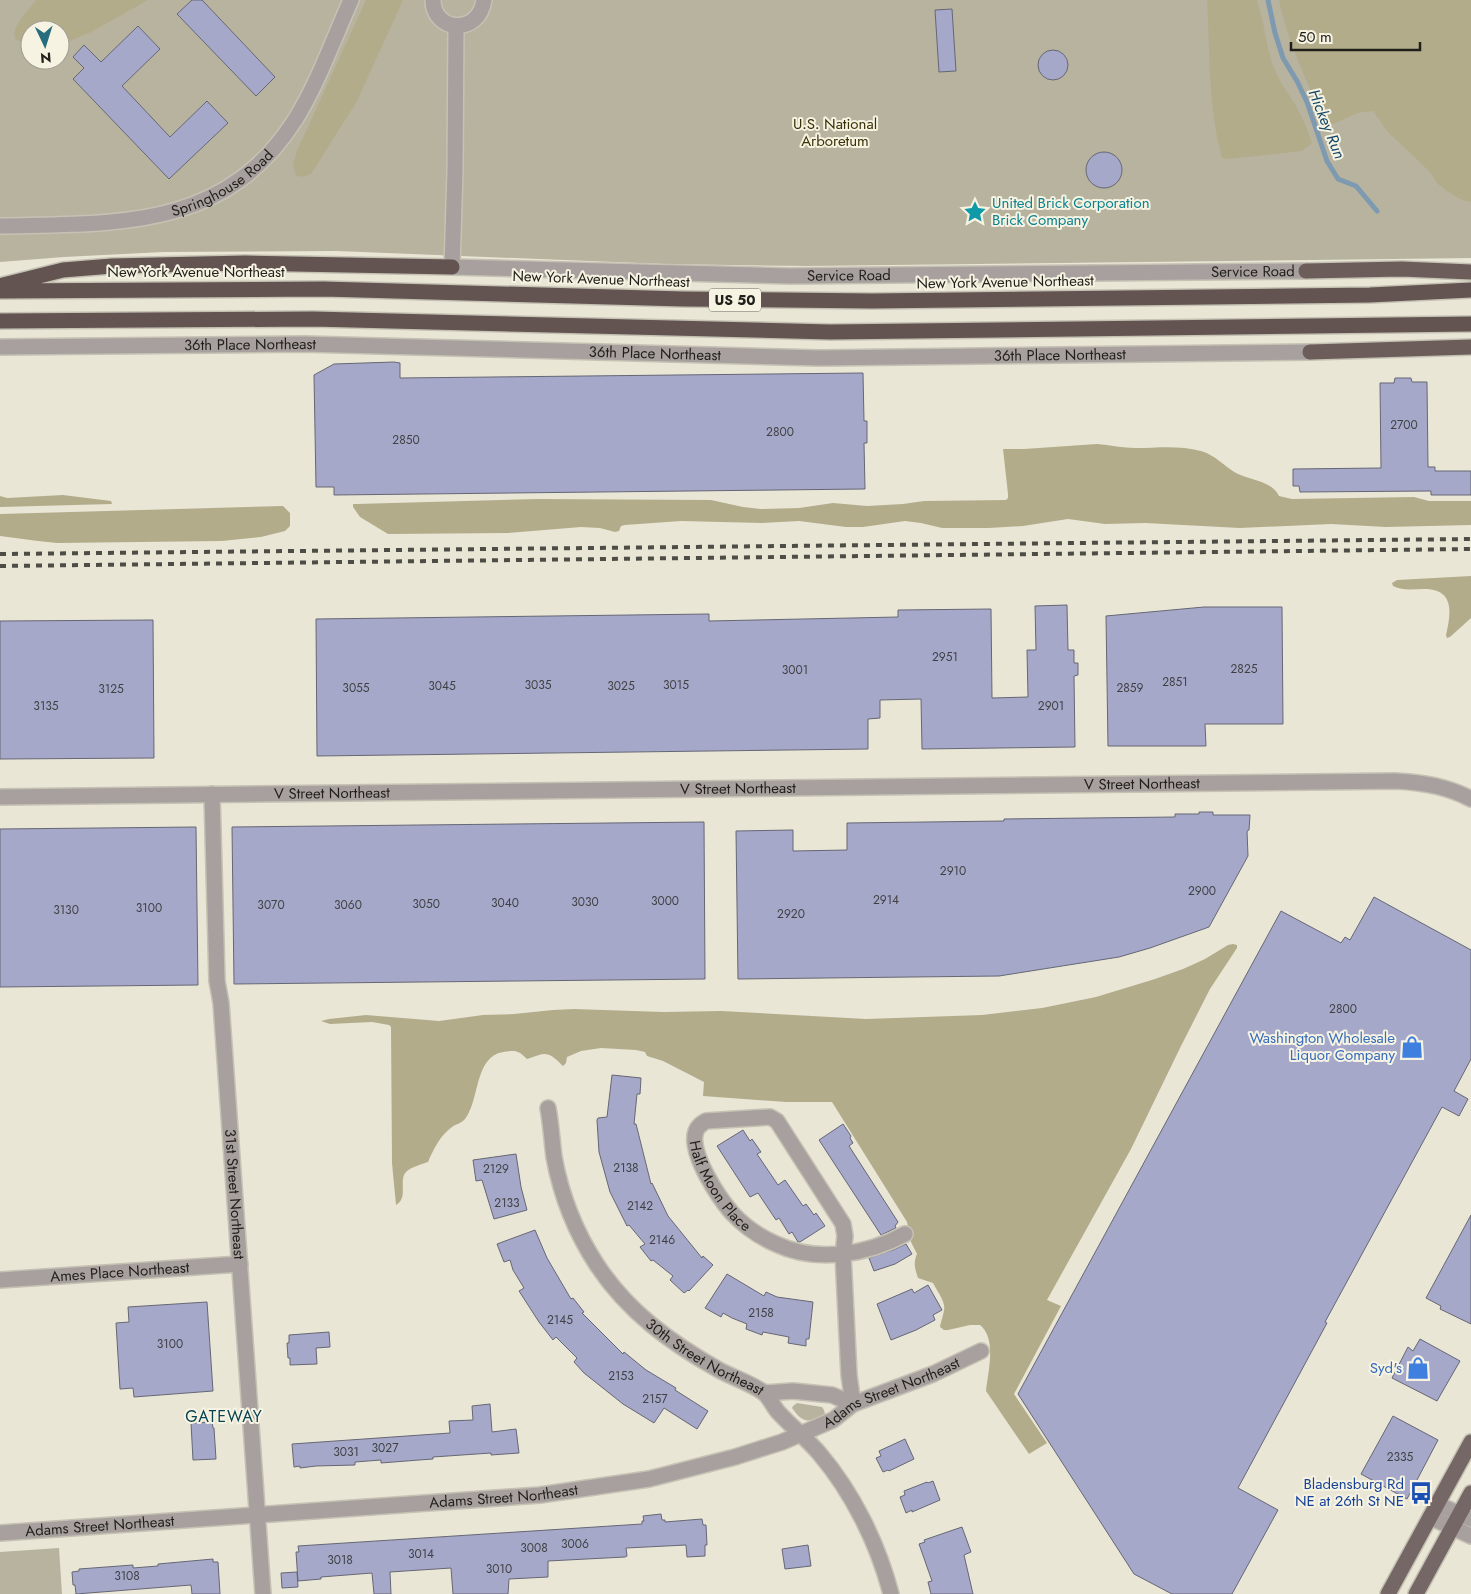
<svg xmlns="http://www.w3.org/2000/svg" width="1471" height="1594" viewBox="0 0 1471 1594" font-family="Jost,sans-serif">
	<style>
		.green { fill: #b7b39f; fill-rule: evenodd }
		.forest { fill: #b3ac8b }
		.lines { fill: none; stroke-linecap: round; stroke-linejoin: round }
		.stream { stroke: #7d9ab1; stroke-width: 5 }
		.building { fill: #a5a8c8; stroke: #666775 }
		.minor-casing { stroke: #c5c2b4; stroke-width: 18 }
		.tertiary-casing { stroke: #c5c2b4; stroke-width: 18 }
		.primary-casing { stroke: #c5c2b4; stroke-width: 18 }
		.trunk-casing { stroke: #c5c2b4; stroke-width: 18 }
		.motorway-casing { stroke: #c5c2b4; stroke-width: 18 }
		.minor { stroke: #a8a09f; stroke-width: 15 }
		.tertiary { stroke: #a8a09f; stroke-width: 15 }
		.primary { stroke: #756765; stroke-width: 15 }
		.trunk { stroke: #6c5d5b; stroke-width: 15 }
		.motorway { stroke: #635351; stroke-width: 15 }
		.rail { stroke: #4e4d45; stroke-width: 4; stroke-dasharray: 6 6; stroke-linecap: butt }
		.labels { text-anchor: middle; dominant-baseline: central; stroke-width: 4; stroke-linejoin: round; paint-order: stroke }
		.number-label { font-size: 12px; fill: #414145 }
		.shield { fill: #f6f3e3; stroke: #605f56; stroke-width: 1 }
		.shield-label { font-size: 14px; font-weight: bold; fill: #201f19 }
		.park-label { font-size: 15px; fill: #3a3104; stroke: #f6f3e3 }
		.street-label { font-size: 15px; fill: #201f19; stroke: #f6f3e3 }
		.culture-label { font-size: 15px; fill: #0d838f; stroke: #f6f3e3; text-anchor: start }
		.shop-label { font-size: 15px; fill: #366cbe; stroke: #f6f3e3; text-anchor: end }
		.transit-label { font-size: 15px; fill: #164399; stroke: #f6f3e3; text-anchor: end }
		.water-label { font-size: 16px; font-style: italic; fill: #134868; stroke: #f6f3e3 }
		.neighbourhood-label { font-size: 16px; letter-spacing: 1px; fill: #074350; stroke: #f6f3e3 }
	</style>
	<rect width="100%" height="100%" fill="#e9e6d6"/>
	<path class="green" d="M 0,0 L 1471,0 L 1471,258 L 806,266 L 665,264 L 336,251 L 163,252 L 64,257 L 0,262 ZM 30,30 L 60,30 L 60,60 L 30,60 Z
		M 797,1403 L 822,1407 L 824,1410 L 825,1414 C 809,1422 804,1425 792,1408 L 793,1406 Z
		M 59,1548 L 62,1594 L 0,1594 L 0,1552 Z"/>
	<path class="forest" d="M 36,0 L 148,0 L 91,32 L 60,45 L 60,30 L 30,30 L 30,46 L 15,39 C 11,26 29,10 36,0 Z
		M 366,0 L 403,0 L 357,101 L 311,174 L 301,177 L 296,175 L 293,165 L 297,151 Z
		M 1207,0 L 1257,0 L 1262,18 L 1268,48 L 1272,63 L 1280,81 L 1295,104 L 1305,124 L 1312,143 L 1302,151 L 1229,159 L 1222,158 C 1208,107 1210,52 1207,0 Z
		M 1279,0 L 1471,0 L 1471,202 L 1462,200 L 1447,191 L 1438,184 L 1430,172 L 1387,131 L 1373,111 L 1357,113 L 1327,127 C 1310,89 1287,41 1279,0 Z
		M 1097,444 C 1110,445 1123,448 1135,448 C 1157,448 1179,445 1201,451 C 1215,455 1224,466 1236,473 C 1251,481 1271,480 1279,496 L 1292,499 L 1414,497 L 1429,501 L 1471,501 L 1471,525 L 1386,527 L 1331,524 L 1240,528 L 1145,523 L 1105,524 L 1068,519 L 1023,526 L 989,528 L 942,528 L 921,523 L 905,521 L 863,527 L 846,527 L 799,521 L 762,523 L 681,521 L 625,525 L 621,526 L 619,531 L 615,532 L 600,528 L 581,527 L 508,533 L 388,534 L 360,517 L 353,507 L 353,504 L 356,504 L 538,499 L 711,500 L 743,507 L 761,509 L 799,508 L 833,503 L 867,506 L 903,504 L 924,501 L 1006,500 L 1008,498 L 1008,494 L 1003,449 L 1024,449 Z
		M 63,495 L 111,501 L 112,504 L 0,507 L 0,496 L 7,498 Z
		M 283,506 L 290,513 L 290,526 L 285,531 L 261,537 L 222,541 L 57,543 L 38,541 L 0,536 L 0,514 Z
		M 1471,576 L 1471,618 L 1450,637 L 1447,638 L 1446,635 C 1451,613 1455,589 1424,589 C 1413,589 1403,591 1393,586 L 1392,583 L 1397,580 Z
		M 1233,944 L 1237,945 L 1237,948 L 1210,989 L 1181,1046 L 1131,1149 L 1047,1300 L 1061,1306 L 1014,1394 L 1047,1443 L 1029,1454 L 986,1391 C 988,1371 997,1339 980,1325 L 970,1325 L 948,1330 L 944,1330 L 940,1327 C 941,1321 943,1317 944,1310 C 946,1302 937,1291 933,1283 L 918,1278 C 915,1269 913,1263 917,1254 L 911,1242 L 907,1222 L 832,1102 L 786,1102 L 703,1096 L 704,1082 L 663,1061 L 647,1056 L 645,1052 L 636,1050 L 601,1048 L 581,1051 L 567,1057 L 566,1063 L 563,1066 C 556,1059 549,1051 539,1055 C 534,1056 532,1058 527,1059 C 518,1050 516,1050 503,1052 C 474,1057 480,1100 465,1119 C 462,1123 456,1124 452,1127 C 440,1136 434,1148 428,1162 C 422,1164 411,1167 406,1172 C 398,1180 409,1198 396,1205 L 392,1163 L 391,1027 L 389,1025 L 372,1022 L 330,1024 L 321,1021 L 329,1019 L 366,1015 L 439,1021 L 483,1015 L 514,1014 L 553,1010 L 574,1009 L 663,1012 L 721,1011 L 866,1019 L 982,1015 L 1042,1008 L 1096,997 L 1155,979 L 1183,969 L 1205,959 L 1228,945 Z"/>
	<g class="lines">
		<path class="stream" d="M 1268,0 L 1275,33 L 1283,58 L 1297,81 L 1307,102 L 1327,161 L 1338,179 L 1356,186 L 1377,211"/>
	</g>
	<path class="building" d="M 192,0 L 202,0 L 275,77 L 256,96 L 177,14 Z
		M 952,9 L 956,71 L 939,72 L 935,10 Z
		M 138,26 L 160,49 L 122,86 L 170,137 L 207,101 L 228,123 L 169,179 L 73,79 L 84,68 L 73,57 L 84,45 L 101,62 Z
		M1038 65a15 15 0 1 1 30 0a15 15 0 1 1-30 0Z
		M1086 170a18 18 0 1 1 36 0a18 18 0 1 1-36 0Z
		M 394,362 L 400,363 L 400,378 L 863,373 L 864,421 L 867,421 L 867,443 L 864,443 L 865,489 L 334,495 L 334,487 L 316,487 L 314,375 L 334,364 Z
		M 1395,378 L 1411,378 L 1412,382 L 1427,382 L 1428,467 L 1435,467 L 1435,471 L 1471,471 L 1471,495 L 1431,495 L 1431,491 L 1300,492 L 1299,486 L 1293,486 L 1293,469 L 1381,468 L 1380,383 L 1394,383 Z
		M 1067,605 L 1068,650 L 1074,650 L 1074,663 L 1078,663 L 1078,675 L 1074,676 L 1075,747 L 922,749 L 921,699 L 880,700 L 880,718 L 868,719 L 868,749 L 317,756 L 316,619 L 709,614 L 709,621 L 898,617 L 898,610 L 991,609 L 992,698 L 1028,697 L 1027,650 L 1036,650 L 1035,606 Z
		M 1204,607 L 1282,607 L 1283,724 L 1205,724 L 1206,746 L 1108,746 L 1106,616 Z
		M 153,620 L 154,758 L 0,759 L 0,621 Z
		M 1199,812 L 1213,812 L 1213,815 L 1250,815 L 1249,830 L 1247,831 L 1248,856 L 1209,927 L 1150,948 L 1119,957 L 999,976 L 738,979 L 736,831 L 793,830 L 793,851 L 847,850 L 847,823 L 1004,821 L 1004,819 L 1175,817 L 1175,814 L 1199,814 Z
		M 704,822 L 705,979 L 234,984 L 232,827 Z
		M 196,827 L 198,985 L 0,987 L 0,829 Z
		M 1374,897 L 1471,950 L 1471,1059 L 1454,1091 L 1468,1099 L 1459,1116 L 1442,1107 L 1325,1322 L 1327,1323 L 1238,1488 L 1278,1510 L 1232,1594 L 1172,1594 L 1134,1574 L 1018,1394 L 1281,911 L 1341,943 L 1345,937 L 1350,940 Z
		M 612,1075 L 641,1078 L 640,1094 L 637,1094 L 634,1124 L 636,1124 L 651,1184 L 652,1183 L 668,1216 L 702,1258 L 703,1256 L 713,1265 L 689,1291 L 688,1290 L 684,1293 L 670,1280 L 673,1276 L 653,1260 L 651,1261 L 640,1247 L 645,1244 L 629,1225 L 627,1226 L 610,1192 L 599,1152 L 597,1120 L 598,1118 L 607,1117 Z
		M 843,1124 L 851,1136 L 850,1138 L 853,1143 L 849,1146 L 898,1222 L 895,1226 L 896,1228 L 881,1235 L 819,1140 Z
		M 743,1130 L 750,1141 L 752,1139 L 761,1152 L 757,1154 L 778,1185 L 785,1180 L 803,1206 L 806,1204 L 814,1215 L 816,1213 L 825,1226 L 800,1242 L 798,1242 L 792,1232 L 789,1234 L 779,1218 L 776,1220 L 758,1193 L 750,1197 L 717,1146 Z
		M 516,1154 L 521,1187 L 527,1210 L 494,1219 L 482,1180 L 476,1181 L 473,1160 Z
		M 1471,1215 L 1471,1324 L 1440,1309 L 1441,1306 L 1426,1298 Z
		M 535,1230 L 547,1258 L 571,1299 L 573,1298 L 584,1312 L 582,1313 L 623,1354 L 624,1352 L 646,1370 L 676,1388 L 675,1390 L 708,1411 L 697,1429 L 664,1408 L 654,1423 L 623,1404 L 584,1373 L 574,1362 L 577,1358 L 556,1337 L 553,1340 L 539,1322 L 519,1291 L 524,1288 L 513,1270 L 510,1260 L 504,1262 L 497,1244 Z
		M 906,1244 L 912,1254 L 895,1264 L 874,1271 L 869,1258 L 893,1250 Z
		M 727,1274 L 764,1296 L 766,1292 L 777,1297 L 813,1302 L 809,1339 L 806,1339 L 806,1346 L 788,1343 L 789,1337 L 763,1332 L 762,1335 L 746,1329 L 747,1324 L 732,1318 L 723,1313 L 721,1317 L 705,1308 Z
		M 928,1285 L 942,1310 L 933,1315 L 935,1320 L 916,1330 L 891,1340 L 877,1304 L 912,1289 L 914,1293 Z
		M 207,1302 L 213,1391 L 134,1397 L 133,1388 L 120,1389 L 116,1323 L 129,1322 L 128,1307 Z
		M 329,1332 L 330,1347 L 316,1348 L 317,1364 L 290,1365 L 290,1358 L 288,1358 L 287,1343 L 289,1343 L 289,1335 Z
		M 1420,1339 L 1460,1361 L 1437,1401 L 1392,1378 L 1408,1347 L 1413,1351 Z
		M 490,1404 L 492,1432 L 516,1429 L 519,1453 L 491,1455 L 491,1453 L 433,1457 L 433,1459 L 419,1460 L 381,1463 L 381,1460 L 355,1462 L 355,1465 L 316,1466 L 300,1468 L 300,1466 L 294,1467 L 292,1444 L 450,1433 L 449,1421 L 473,1420 L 472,1406 Z
		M 1393,1416 L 1438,1440 L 1407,1499 L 1361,1474 Z
		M 212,1422 L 213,1428 L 214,1428 L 216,1459 L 193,1460 L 191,1423 Z
		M 905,1439 L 914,1459 L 889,1471 L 888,1470 L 883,1472 L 876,1458 L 881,1456 L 879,1451 Z
		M 933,1481 L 940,1500 L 912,1512 L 912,1510 L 906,1513 L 900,1497 L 905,1495 L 904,1491 L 927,1482 L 928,1483 Z
		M 661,1514 L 662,1520 L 665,1520 L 665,1522 L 702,1519 L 703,1525 L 706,1525 L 707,1545 L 705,1545 L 705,1556 L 687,1557 L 686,1545 L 626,1548 L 627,1556 L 625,1557 L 548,1561 L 548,1577 L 509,1579 L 508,1594 L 453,1594 L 451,1568 L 390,1572 L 391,1594 L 374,1594 L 372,1573 L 321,1577 L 321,1579 L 298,1581 L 296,1552 L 299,1552 L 298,1546 L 642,1524 L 642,1521 L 644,1521 L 643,1516 Z
		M 962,1527 L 971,1552 L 964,1555 L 973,1594 L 931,1594 L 928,1582 L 932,1581 L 919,1544 L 925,1542 L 924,1540 Z
		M 808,1545 L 811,1566 L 785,1569 L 782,1549 Z
		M 213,1559 L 213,1562 L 218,1562 L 220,1594 L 192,1594 L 191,1585 L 76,1594 L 75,1585 L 73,1585 L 72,1572 L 79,1571 L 79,1569 L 133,1565 L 133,1568 L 158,1566 L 158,1564 Z
		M 297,1572 L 298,1587 L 282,1588 L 281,1573 Z"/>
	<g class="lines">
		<defs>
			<g id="minor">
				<path d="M 433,0 C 433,32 479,36 484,0"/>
				<path id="s1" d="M 456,26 L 455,171 L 452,267 L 790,276 L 1306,271"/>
				<path id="s2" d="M 0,226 C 116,223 224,231 295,120 C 318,83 333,40 351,0"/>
				<path id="s3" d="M 0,347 L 304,344 L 820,358 L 1310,352"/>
				<path id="s4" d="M 212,794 L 217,981 L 221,1003 L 263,1594"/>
				<path id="s5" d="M 548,1108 C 551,1124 552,1141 554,1157 C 561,1195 576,1233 597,1265 C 628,1312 671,1343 719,1370 C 734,1378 750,1383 763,1392 C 770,1397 773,1407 779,1413 C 792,1427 807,1439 819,1453 C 853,1493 878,1544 891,1594"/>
				<path id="s6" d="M 0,1280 L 240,1264"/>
				<path d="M 765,1393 L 793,1391 L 832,1395 L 853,1404"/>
				<path id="s7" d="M 853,1404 L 849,1375 L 843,1254 L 845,1236 L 843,1224 L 777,1121 L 770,1117 L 706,1121 C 701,1124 698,1126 696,1131 C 688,1152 719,1198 732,1213 C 744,1226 760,1237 776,1244 C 816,1263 867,1255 905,1234"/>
				<path d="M 1437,1504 L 1471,1519"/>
				<path d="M 1430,1517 L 1471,1536"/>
				<path id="s8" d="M 0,1533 L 540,1495 L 649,1479 L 735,1457 L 782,1442 L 833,1420 L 853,1404 L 933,1374 L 981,1351"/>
			</g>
			<g id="tertiary">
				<path id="s9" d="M 0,797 L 1395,781 C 1422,782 1447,786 1471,799"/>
			</g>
			<path id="primary" d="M 1388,1594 L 1471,1442
				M 1416,1594 L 1471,1493"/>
			<path id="trunk" d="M 1306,271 L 1402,269 L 1471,272
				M 1310,352 L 1471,347"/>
			<path id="motorway" d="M 3,285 L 63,270 L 112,266 L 245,263 L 452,267
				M 0,291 L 324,289 L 683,299 L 872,301 L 1370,295 L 1471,290
				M 0,321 L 313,319 L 830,332 L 1471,324"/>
		</defs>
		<use href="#minor" class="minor-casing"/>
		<use href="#tertiary" class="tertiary-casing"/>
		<use href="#primary" class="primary-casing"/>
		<use href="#trunk" class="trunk-casing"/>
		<use href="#motorway" class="motorway-casing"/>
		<use href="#minor" class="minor"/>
		<use href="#tertiary" class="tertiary"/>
		<use href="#primary" class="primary"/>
		<use href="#trunk" class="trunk"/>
		<use href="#motorway" class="motorway"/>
		<path class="rail" d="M 0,554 L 1471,539
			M 0,566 L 1471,549"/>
	</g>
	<defs>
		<symbol id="sight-bare" viewBox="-9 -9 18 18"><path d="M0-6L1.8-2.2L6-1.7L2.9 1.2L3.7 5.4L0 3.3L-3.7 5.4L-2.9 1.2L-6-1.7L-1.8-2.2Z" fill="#0f9aa8" stroke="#f6f3e3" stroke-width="2.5" paint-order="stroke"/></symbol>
		<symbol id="shop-bare" viewBox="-9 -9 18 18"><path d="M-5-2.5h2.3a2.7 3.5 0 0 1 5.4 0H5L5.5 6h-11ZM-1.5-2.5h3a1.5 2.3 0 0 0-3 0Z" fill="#3f7fe0" stroke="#f6f3e3" stroke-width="2.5" paint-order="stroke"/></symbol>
		<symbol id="bus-bare" viewBox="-9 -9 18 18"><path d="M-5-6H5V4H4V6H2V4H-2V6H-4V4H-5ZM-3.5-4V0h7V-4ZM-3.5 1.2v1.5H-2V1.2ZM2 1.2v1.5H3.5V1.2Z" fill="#1a4fb4" stroke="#f6f3e3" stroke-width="2.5" paint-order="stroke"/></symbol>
	</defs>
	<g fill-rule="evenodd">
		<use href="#sight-bare" x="959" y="196" width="32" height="32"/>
		<use href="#shop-bare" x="1396" y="1031" width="32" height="32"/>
		<use href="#shop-bare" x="1402" y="1352" width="32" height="32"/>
		<use href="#bus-bare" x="1405" y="1477" width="32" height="32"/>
	</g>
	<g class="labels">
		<g class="number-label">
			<text x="1404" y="425">2700</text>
			<text x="780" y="432">2800</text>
			<text x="406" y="440">2850</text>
			<text x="945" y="657">2951</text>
			<text x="1244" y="669">2825</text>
			<text x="795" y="670">3001</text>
			<text x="1175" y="682">2851</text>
			<text x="538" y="685">3035</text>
			<text x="676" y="685">3015</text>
			<text x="442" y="686">3045</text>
			<text x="621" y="686">3025</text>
			<text x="356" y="688">3055</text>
			<text x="1130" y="688">2859</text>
			<text x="111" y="689">3125</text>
			<text x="46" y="706">3135</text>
			<text x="1051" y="706">2901</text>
			<text x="953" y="871">2910</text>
			<text x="1202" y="891">2900</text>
			<text x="886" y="900">2914</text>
			<text x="665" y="901">3000</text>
			<text x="585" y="902">3030</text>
			<text x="505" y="903">3040</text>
			<text x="426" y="904">3050</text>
			<text x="271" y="905">3070</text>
			<text x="348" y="905">3060</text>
			<text x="149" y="908">3100</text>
			<text x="66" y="910">3130</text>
			<text x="791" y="914">2920</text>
			<text x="1343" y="1009">2800</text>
			<text x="626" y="1168">2138</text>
			<text x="496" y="1169">2129</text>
			<text x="507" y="1203">2133</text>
			<text x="640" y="1206">2142</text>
			<text x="662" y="1240">2146</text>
			<text x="761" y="1313">2158</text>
			<text x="560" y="1320">2145</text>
			<text x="170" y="1344">3100</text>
			<text x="621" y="1376">2153</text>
			<text x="655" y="1399">2157</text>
			<text x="385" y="1448">3027</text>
			<text x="346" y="1452">3031</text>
			<text x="1400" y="1457">2335</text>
			<text x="575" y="1544">3006</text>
			<text x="534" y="1548">3008</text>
			<text x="421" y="1554">3014</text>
			<text x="340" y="1560">3018</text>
			<text x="499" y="1569">3010</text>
			<text x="127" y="1576">3108</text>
		</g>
		<rect class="shield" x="709" y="288.5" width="52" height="23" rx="4"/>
		<g class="shield-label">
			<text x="735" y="300">US 50</text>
		</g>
		<g class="park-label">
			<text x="835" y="124">U.S. National<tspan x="835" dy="17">Arboretum</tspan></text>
		</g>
		<g class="street-label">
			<text stroke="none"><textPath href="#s2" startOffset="231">Springhouse Road</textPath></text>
			<text x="196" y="272">New York Avenue Northeast</text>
			<text stroke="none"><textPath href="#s1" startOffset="1042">Service Road</textPath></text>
			<text stroke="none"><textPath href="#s1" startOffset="638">Service Road</textPath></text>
			<text transform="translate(601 279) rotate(2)">New York Avenue Northeast</text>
			<text transform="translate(1005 282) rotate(-1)">New York Avenue Northeast</text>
			<text stroke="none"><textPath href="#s3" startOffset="250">36th Place Northeast</textPath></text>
			<text stroke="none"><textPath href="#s3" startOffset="655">36th Place Northeast</textPath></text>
			<text stroke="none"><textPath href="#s3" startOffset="1060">36th Place Northeast</textPath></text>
			<text stroke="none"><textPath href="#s9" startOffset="1142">V Street Northeast</textPath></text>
			<text stroke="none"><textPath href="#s9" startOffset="738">V Street Northeast</textPath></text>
			<text stroke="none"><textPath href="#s9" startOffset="332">V Street Northeast</textPath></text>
			<text stroke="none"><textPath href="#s7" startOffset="452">Half Moon Place</textPath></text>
			<text stroke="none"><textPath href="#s4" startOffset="401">31st Street Northeast</textPath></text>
			<text stroke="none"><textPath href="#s6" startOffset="120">Ames Place Northeast</textPath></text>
			<text stroke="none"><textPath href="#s5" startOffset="310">30th Street Northeast</textPath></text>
			<text stroke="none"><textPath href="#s8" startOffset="910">Adams Street Northeast</textPath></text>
			<text stroke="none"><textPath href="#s8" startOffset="505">Adams Street Northeast</textPath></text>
			<text stroke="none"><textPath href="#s8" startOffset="100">Adams Street Northeast</textPath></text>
		</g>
		<g class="culture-label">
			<text x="992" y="203">United Brick Corporation<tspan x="992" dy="17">Brick Company</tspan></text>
		</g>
		<g class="shop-label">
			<text x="1395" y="1038">Washington Wholesale<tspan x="1395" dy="17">Liquor Company</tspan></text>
			<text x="1402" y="1368">Syd's</text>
		</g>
		<g class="transit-label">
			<text x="1404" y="1484">Bladensburg Rd<tspan x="1404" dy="17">NE at 26th St NE</tspan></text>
		</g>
		<g class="water-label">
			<text transform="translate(1327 124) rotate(68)">Hickey Run</text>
		</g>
		<g class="neighbourhood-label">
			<text x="224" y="1416">GATEWAY</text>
		</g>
	</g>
	<g transform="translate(45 45) rotate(176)"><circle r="24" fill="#f6f3e3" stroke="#a09e92"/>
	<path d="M0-4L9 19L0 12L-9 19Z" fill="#286d7d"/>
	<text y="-8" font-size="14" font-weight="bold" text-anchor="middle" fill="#201f19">N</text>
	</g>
	<path d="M1291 42v8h129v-8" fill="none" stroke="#201f19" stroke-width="2.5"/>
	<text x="1298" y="42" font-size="15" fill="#201f19" stroke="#f6f3e3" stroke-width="4" paint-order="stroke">50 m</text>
</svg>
